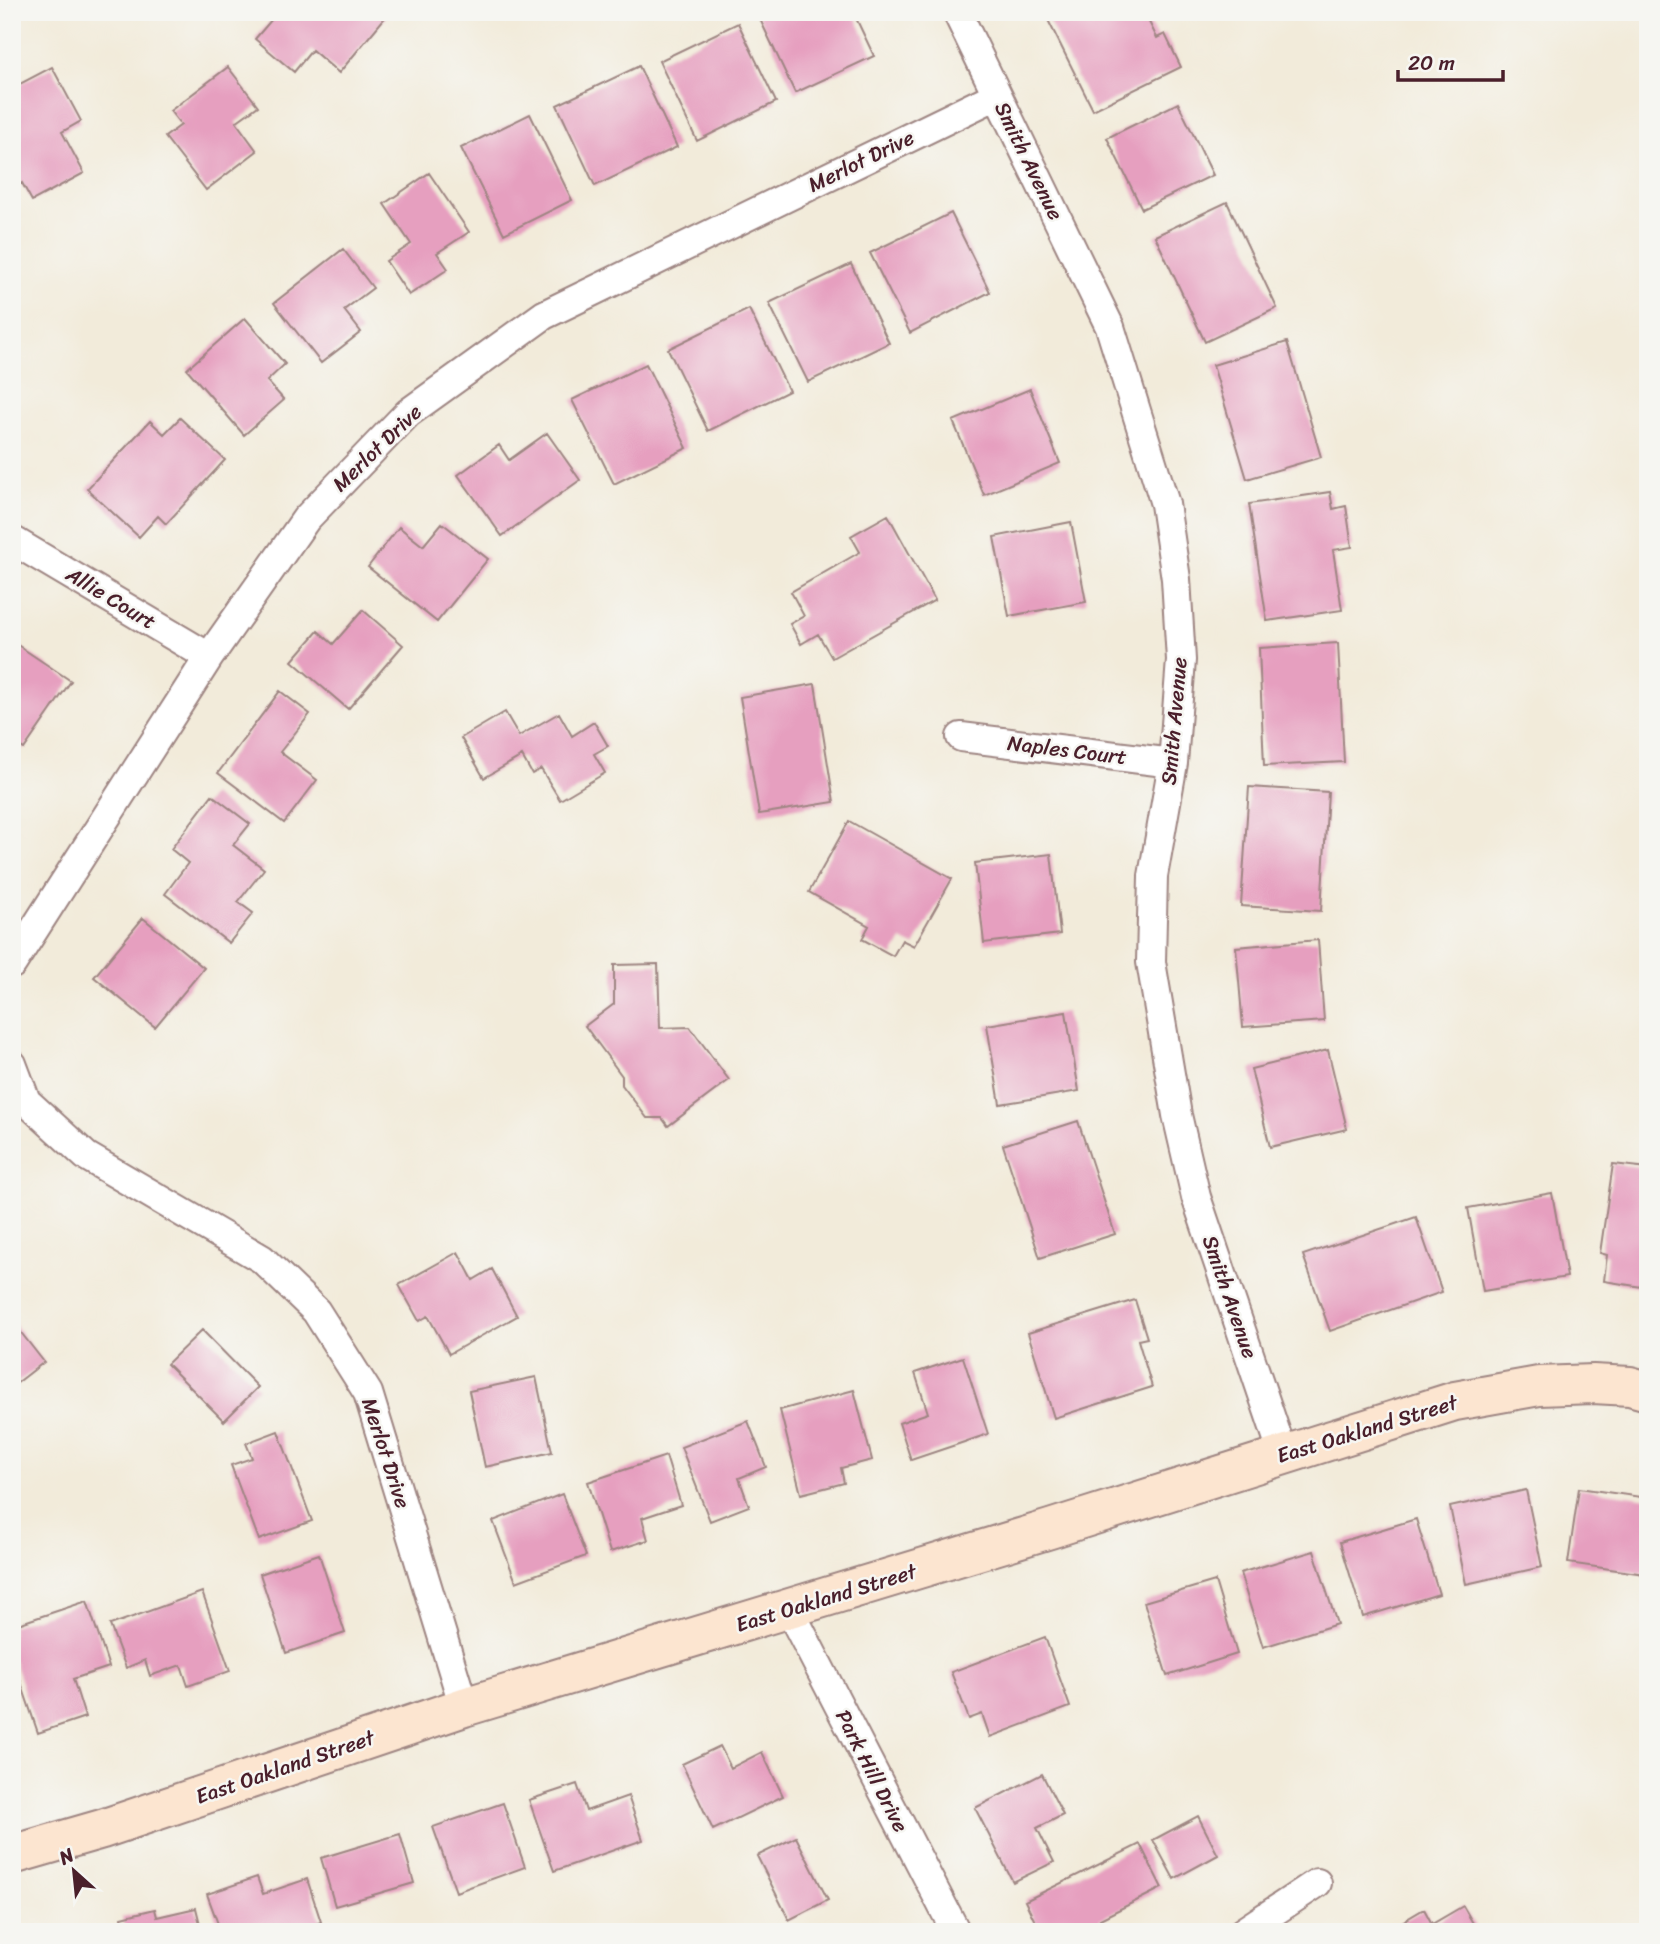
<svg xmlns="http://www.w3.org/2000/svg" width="1660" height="1944" viewBox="0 0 1660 1944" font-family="Sriracha,sans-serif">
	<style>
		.building { fill: #e69fbf }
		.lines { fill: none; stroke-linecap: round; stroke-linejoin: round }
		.street-casing { stroke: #9e8582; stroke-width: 32 }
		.secondary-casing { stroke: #9e8582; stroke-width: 42 }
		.street { stroke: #fff; stroke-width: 28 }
		.secondary { stroke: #fce5d0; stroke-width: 38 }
		.labels { text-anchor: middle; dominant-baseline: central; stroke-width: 5; stroke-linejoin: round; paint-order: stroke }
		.street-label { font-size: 21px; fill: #4a1f2b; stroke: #f6f6f2 }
	</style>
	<rect width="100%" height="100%" fill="#f6f6f2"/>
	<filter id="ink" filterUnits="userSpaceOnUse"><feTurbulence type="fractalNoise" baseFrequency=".0143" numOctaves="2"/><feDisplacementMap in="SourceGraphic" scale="14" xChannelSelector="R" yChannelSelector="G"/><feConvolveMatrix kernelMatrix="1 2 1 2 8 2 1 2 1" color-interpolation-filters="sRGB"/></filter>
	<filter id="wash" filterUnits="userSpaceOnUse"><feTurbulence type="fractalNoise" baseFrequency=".00686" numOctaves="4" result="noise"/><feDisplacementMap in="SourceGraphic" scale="28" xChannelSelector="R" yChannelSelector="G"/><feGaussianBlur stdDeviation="1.57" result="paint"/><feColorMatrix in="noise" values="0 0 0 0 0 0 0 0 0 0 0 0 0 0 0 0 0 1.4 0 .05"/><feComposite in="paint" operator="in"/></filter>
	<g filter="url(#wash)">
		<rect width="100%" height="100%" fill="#f2ebda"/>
		<g id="blocks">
			<path class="building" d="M 278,12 L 386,12 L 388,14 L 339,73 L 312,50 L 294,72 L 255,39 Z
				M 853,12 L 874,56 L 795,93 L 757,13 Z
				M 1044,12 L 1144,12 L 1157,38 L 1165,34 L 1181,67 L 1093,110 Z
				M 738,23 L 776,102 L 697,141 L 659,61 Z
				M 639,66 L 677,147 L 595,186 L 557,105 Z
				M 52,67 L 81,121 L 62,132 L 84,173 L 32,201 L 22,183 L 12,189 L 12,111 L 16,109 L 12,101 L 12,88 Z
				M 228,67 L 258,106 L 236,122 L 257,151 L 206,190 L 165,137 L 181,125 L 170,111 Z
				M 1178,103 L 1213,175 L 1142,209 L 1107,138 Z
				M 530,114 L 572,200 L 504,234 L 461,148 Z
				M 429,173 L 469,232 L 437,253 L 448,269 L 409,295 L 386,261 L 411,244 L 384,204 Z
				M 1227,202 L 1277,308 L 1205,342 L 1155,236 Z
				M 951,213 L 990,292 L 910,333 L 870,253 Z
				M 343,249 L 373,288 L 344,310 L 361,332 L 321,363 L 274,303 Z
				M 851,264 L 889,343 L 808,382 L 769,303 Z
				M 749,309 L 789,391 L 708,431 L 668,349 Z
				M 245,318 L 285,364 L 267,381 L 284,400 L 244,435 L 187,369 Z
				M 1287,342 L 1321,457 L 1247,479 L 1213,365 Z
				M 646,364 L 687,448 L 614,484 L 572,400 Z
				M 1030,389 L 1060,463 L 984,495 L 953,421 Z
				M 180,418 L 225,460 L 166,524 L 158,516 L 139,537 L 87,489 L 150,421 L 164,434 Z
				M 547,433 L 580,480 L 502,536 L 458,475 L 499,445 L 509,460 Z
				M 1330,492 L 1333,509 L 1346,506 L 1352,547 L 1333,550 L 1342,610 L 1267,621 L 1249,504 Z
				M 888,515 L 935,600 L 832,658 L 818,634 L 801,644 L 790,624 L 804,616 L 791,592 L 860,552 L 851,536 Z
				M 1071,522 L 1086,602 L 1009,616 L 994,537 Z
				M 442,523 L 488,559 L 437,622 L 368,567 L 399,527 L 423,546 Z
				M 363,610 L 403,645 L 348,709 L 292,661 L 318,631 L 333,644 Z
				M 1338,643 L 1344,762 L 1264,766 L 1259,648 Z
				M 16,644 L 71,681 L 24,749 L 12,741 L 12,650 Z
				M 815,684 L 834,802 L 759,814 L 740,697 Z
				M 280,691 L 310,714 L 280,752 L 317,780 L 284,823 L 218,773 Z
				M 505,712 L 519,736 L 559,713 L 572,736 L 594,722 L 608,746 L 594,754 L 605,773 L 560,800 L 541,769 L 532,774 L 522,756 L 484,778 L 461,738 Z
				M 1249,787 L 1328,792 L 1321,911 L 1241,906 Z
				M 212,795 L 250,824 L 233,845 L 264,869 L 238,902 L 253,913 L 229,943 L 165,894 L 188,863 L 171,849 Z
				M 849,821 L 952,879 L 914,946 L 902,940 L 893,956 L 862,939 L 869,926 L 809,892 Z
				M 1051,854 L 1060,934 L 984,943 L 975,863 Z
				M 143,918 L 204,968 L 155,1027 L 94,977 Z
				M 1318,940 L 1324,1021 L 1243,1027 L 1236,947 Z
				M 658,964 L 660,1028 L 690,1027 L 729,1080 L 668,1126 L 662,1118 L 647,1118 L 622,1085 L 622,1076 L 585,1026 L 614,1004 L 614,965 Z
				M 1066,1012 L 1079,1091 L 1000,1104 L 987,1025 Z
				M 1328,1050 L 1347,1129 L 1270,1147 L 1251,1069 Z
				M 1078,1121 L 1115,1234 L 1040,1258 L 1003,1145 Z
				M 1613,1164 L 1648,1168 L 1648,1288 L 1604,1281 L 1607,1255 L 1600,1253 Z
				M 1552,1193 L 1567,1277 L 1483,1291 L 1468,1208 Z
				M 1416,1217 L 1442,1292 L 1330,1331 L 1303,1255 Z
				M 458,1252 L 473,1280 L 492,1269 L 517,1316 L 449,1354 L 428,1316 L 419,1321 L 399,1285 Z
				M 1135,1300 L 1147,1338 L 1138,1340 L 1152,1387 L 1054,1418 L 1028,1333 Z
				M 12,1321 L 44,1362 L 12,1387 Z
				M 202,1330 L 258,1387 L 224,1421 L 167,1364 Z
				M 963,1357 L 988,1434 L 911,1460 L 899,1423 L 928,1413 L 915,1373 Z
				M 536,1377 L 552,1452 L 485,1467 L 469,1391 Z
				M 854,1390 L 872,1460 L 841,1468 L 844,1483 L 801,1494 L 780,1410 Z
				M 748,1421 L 766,1467 L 739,1478 L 749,1506 L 710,1521 L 681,1447 Z
				M 278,1431 L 312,1521 L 259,1540 L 231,1465 L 252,1458 L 246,1443 Z
				M 666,1456 L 681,1505 L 642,1518 L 648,1540 L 610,1552 L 588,1482 Z
				M 1579,1488 L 1648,1498 L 1648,1554 L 1645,1574 L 1568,1563 Z
				M 1526,1490 L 1542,1567 L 1466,1584 L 1450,1507 Z
				M 562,1494 L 586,1556 L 516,1582 L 493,1521 Z
				M 1416,1519 L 1439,1594 L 1363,1617 L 1340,1542 Z
				M 1314,1551 L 1337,1624 L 1263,1647 L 1240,1573 Z
				M 319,1554 L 345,1633 L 286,1653 L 260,1574 Z
				M 1215,1581 L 1237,1654 L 1167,1676 L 1144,1602 Z
				M 202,1592 L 230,1671 L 188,1686 L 181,1665 L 150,1676 L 145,1660 L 126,1668 L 110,1625 Z
				M 87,1601 L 109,1667 L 73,1679 L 85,1717 L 38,1733 L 12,1656 L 12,1626 Z
				M 1045,1637 L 1070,1707 L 990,1737 L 982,1714 L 969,1719 L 951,1672 Z
				M 720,1746 L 731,1768 L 762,1752 L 783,1796 L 713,1830 L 682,1764 Z
				M 1042,1774 L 1063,1815 L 1037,1828 L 1054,1862 L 1013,1882 L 975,1808 Z
				M 577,1784 L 586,1811 L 628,1796 L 643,1840 L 554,1871 L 529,1800 Z
				M 503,1803 L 525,1867 L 456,1892 L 433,1827 Z
				M 1198,1816 L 1218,1855 L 1174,1879 L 1153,1840 Z
				M 400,1834 L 414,1883 L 335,1906 L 321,1858 Z
				M 796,1837 L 828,1900 L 789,1920 L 757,1856 Z
				M 1140,1844 L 1162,1888 L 1100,1919 L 1106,1932 L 1040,1932 L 1025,1901 Z
				M 257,1877 L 263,1894 L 307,1879 L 321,1922 L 295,1932 L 221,1932 L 207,1894 Z
				M 1463,1906 L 1478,1932 L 1385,1932 L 1424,1909 L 1432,1924 Z
				M 196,1908 L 202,1932 L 125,1932 L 122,1917 L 155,1909 L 157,1917 Z"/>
		</g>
	</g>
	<g filter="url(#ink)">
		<use href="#blocks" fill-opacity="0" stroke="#9e8582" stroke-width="2"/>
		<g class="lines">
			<defs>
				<path id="street" d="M 957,12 L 1110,327 L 1165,504 L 1176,579 L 1181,660 L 1173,763 L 1153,876 L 1151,962 L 1177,1115 L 1196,1197 L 1283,1454
					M 12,540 L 209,657
					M 961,737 L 1173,763
					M 12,964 L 209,657 L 306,519 L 408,413 L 544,315 L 997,95
					M 12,1064 L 26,1101 L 86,1156 L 262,1259 L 316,1311 L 368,1393 L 464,1707
					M 789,1609 L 956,1932
					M 1243,1932 L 1317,1883"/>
				<path id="secondary" d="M 12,1855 L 102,1829 L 464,1707 L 1050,1529 L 1455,1401 L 1539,1386 L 1593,1384 L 1630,1386 L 1648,1391"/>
			</defs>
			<use href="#street" class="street-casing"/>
			<use href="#secondary" class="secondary-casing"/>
			<use href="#street" class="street"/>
			<use href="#secondary" class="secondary"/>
		</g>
	</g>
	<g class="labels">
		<g class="street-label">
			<text transform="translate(861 161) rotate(-26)">Merlot Drive</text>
			<text transform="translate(1029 161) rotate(64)">Smith Avenue</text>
			<text transform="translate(377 448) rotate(-44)">Merlot Drive</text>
			<text transform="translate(111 598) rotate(31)">Allie Court</text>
			<text transform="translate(1174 721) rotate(-85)">Smith Avenue</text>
			<text transform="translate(1067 750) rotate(7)">Naples Court</text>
			<text transform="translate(1230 1297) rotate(71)">Smith Avenue</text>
			<text transform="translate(1367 1429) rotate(-17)">East Oakland Street</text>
			<text transform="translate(386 1453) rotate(72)">Merlot Drive</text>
			<text transform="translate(826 1598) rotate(-17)">East Oakland Street</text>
			<text transform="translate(285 1767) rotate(-19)">East Oakland Street</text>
			<text transform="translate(872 1771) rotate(63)">Park Hill Drive</text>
		</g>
	</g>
	<rect width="1660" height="1944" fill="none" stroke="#f6f6f2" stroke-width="42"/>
	<g transform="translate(74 1871) rotate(333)" stroke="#f6f6f2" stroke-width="5" paint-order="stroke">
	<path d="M0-5L12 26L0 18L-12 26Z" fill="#4a1f2b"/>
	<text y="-10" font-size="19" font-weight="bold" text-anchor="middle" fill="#4a1f2b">N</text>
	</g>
	<path d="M1398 70v10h105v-10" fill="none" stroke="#4a1f2b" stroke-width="3.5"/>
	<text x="1408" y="70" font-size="21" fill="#4a1f2b" stroke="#f6f6f2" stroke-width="5" paint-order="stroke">20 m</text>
</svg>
